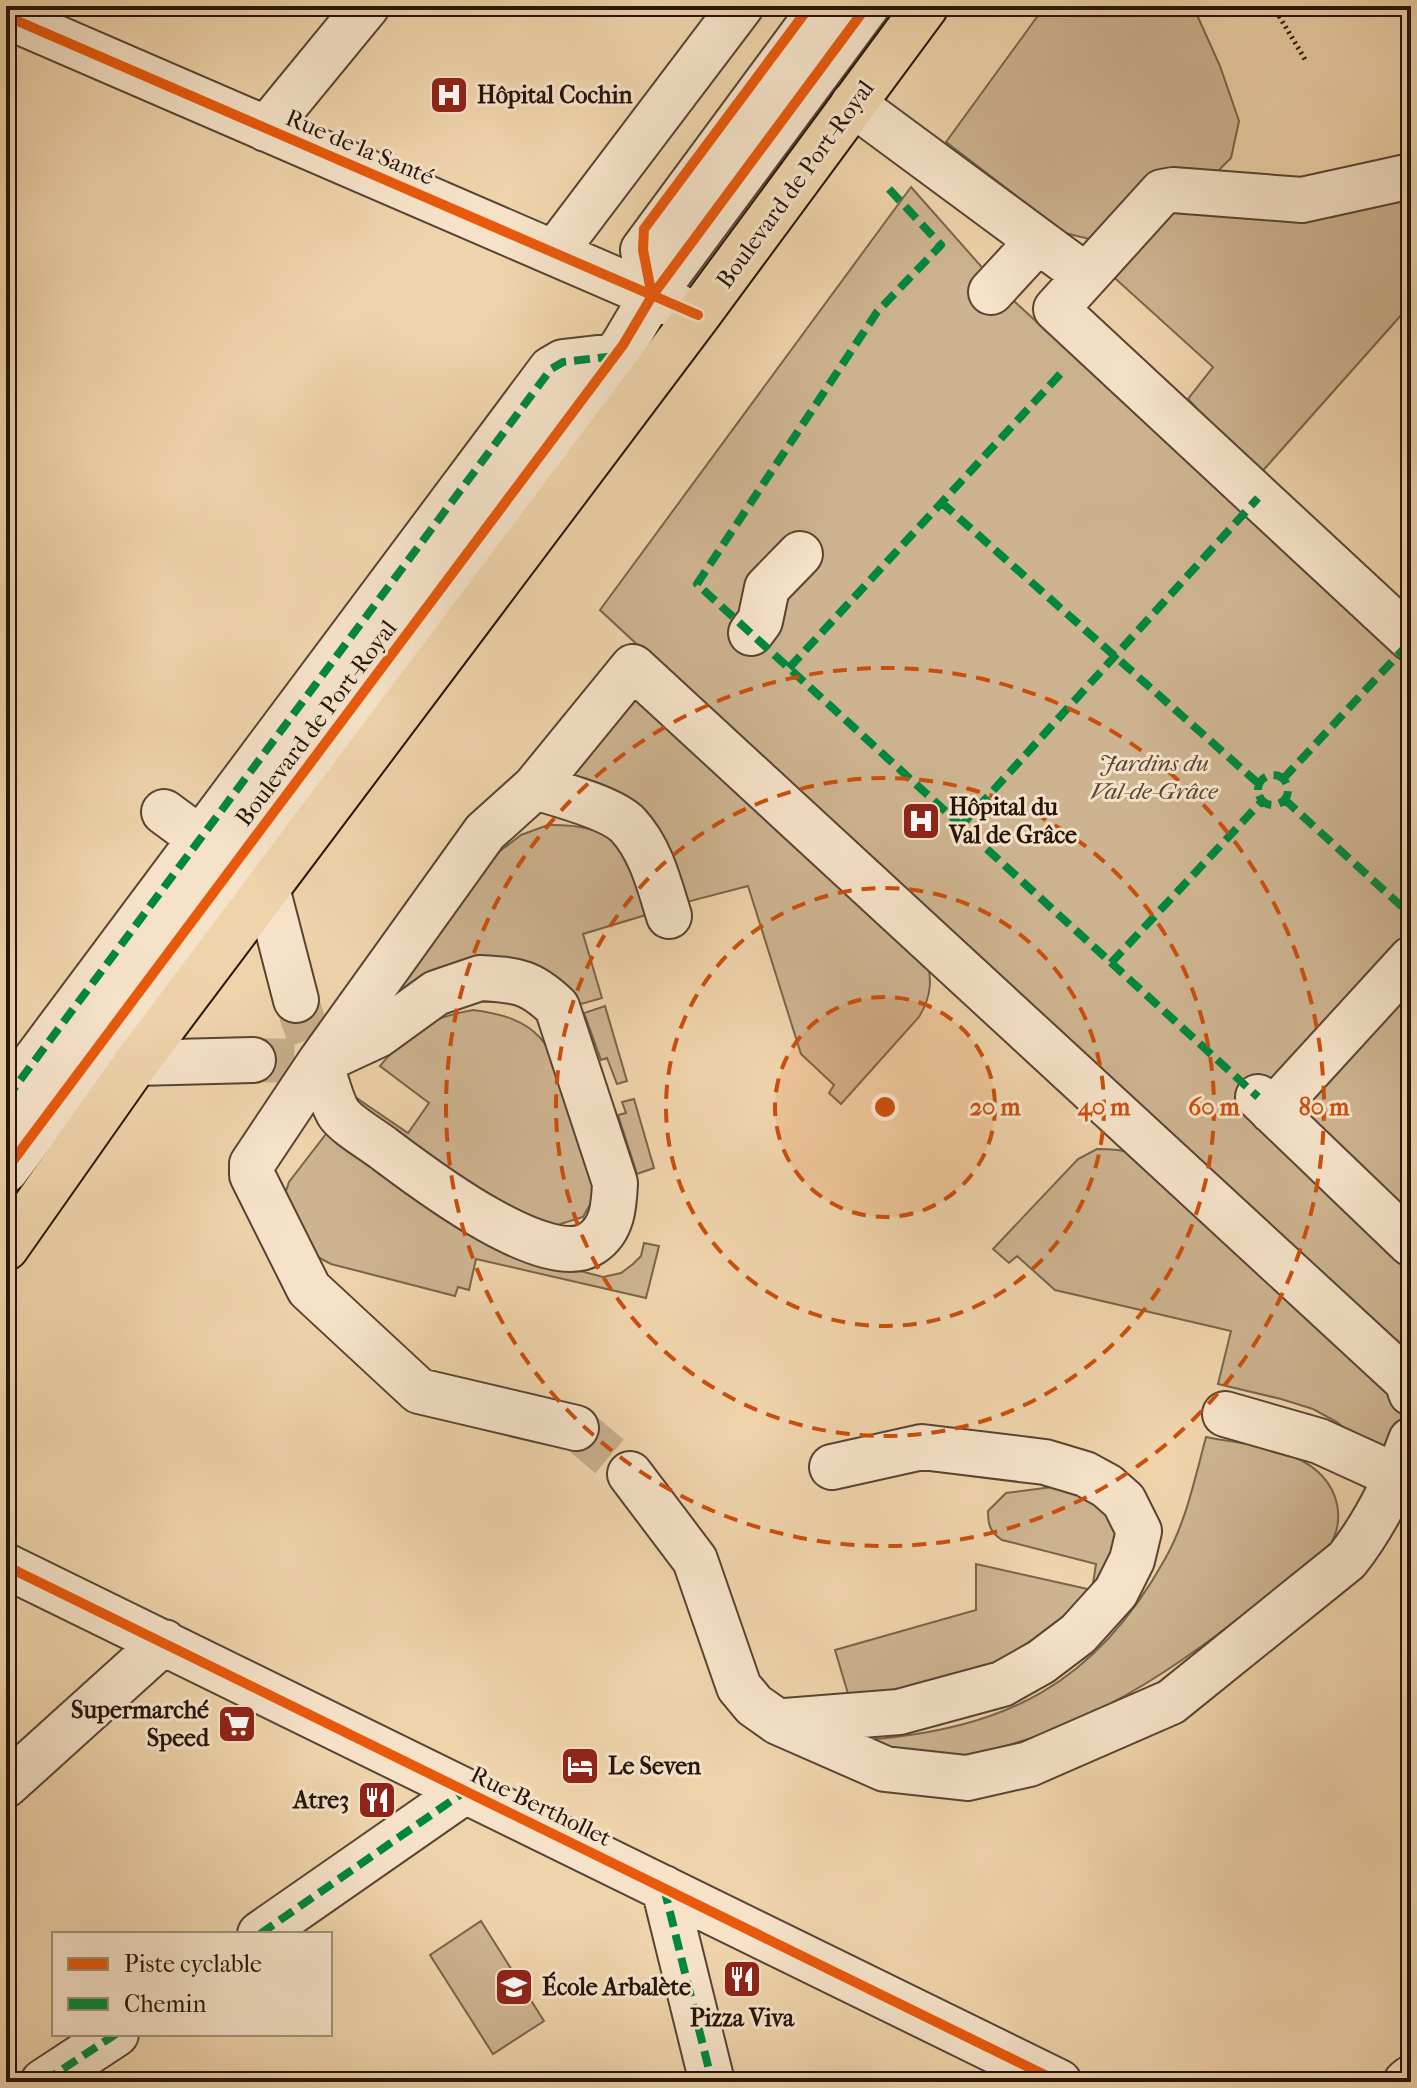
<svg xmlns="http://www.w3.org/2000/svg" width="1417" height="2088" viewBox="0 0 1417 2088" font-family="'IM FELL French Canon',serif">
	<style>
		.green { fill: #cdb38f; stroke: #79644c; stroke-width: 2 }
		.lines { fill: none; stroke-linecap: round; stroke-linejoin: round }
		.minor-tunnel { stroke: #c7ad8a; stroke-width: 44; stroke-dasharray: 44 22; stroke-linecap: butt }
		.minor-casing { stroke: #584432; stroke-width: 48 }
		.major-casing { stroke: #25150a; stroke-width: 48 }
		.path { stroke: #25150a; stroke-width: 5; stroke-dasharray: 2 4; stroke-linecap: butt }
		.minor { stroke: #f5e2c8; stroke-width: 44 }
		.major { stroke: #efd3aa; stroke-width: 44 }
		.quiet { stroke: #00873e; stroke-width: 8; stroke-dasharray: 16 8; stroke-linecap: butt }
		.cycleway-casing { stroke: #f5e2c8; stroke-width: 15 }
		.cycleway { stroke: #e8590c; stroke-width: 10 }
		.ring { fill: none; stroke: #cb4f0c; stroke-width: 4; stroke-dasharray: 14 10 }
		.labels { text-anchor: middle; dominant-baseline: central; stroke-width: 6; stroke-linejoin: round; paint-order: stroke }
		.poi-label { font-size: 24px; font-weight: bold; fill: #25150a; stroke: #f5e2c8; text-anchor: start }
		.street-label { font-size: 24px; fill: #25150a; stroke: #f5e2c8 }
		.park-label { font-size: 24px; font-style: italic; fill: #574432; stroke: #f5e2c8 }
		.centre { fill: #cb4f0c; stroke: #f5e2c8; stroke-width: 4 }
		.ring-label { font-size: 24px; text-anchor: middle; font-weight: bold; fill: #cb4f0c; stroke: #f5e2c8; stroke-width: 6; stroke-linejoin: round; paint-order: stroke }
	</style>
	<rect width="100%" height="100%" fill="#efd3aa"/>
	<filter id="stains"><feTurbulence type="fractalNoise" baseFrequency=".0025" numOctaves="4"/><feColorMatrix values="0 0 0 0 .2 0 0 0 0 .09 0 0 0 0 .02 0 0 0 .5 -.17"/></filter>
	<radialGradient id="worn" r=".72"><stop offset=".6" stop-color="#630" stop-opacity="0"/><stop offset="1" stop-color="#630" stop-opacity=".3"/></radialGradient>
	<path class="green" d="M 1045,6 L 1193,6 L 1220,66 L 1239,121 L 1231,158 L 1217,172 L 1156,178 L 1089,239 L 1065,233 L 946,142 Z
		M 911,187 L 1002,290 L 1411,666 L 1411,934 L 1242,1110 L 1411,1270 L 1411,1364 L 600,610 Z
		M 1411,190 L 1411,304 L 1259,475 L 1188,399 L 1213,367 L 1108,272 L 1169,209 Z
		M 635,691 L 925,952 C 932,977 933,994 919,1017 L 841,1104 L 829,1093 L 834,1085 L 801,1054 L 748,886 L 683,903 L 576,780 L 575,772 Z
		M 548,825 C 625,824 623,853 649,914 L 583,934 L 602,998 L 581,1004 L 555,981 L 380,1022 L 405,968 L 457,900 L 500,851 L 521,835 Z
		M 1411,989 L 1411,1235 L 1295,1116 Z
		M 605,1006 L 627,1081 L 617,1084 L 607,1058 L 601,1060 L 584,1013 Z
		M 473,1010 C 538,1018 552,1043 570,1101 C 578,1127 586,1153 595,1180 L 593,1199 L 583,1217 L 551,1227 L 495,1208 L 351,1103 L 355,1097 L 408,1133 L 429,1103 L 380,1066 C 411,1029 425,1019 473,1010 Z
		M 634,1099 L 654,1168 L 637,1174 L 618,1115 L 626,1113 L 622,1102 Z
		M 329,1130 L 543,1261 L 603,1277 L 621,1273 L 633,1264 L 641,1256 L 644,1243 L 659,1246 L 646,1298 L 476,1259 L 469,1290 L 458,1287 L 455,1296 L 331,1264 L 312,1254 L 282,1203 L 289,1182 Z
		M 1097,1149 C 1127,1149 1142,1153 1168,1168 L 1404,1409 L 1394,1441 L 1380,1447 L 1364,1445 L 1337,1422 L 1313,1409 L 1281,1399 L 1218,1384 L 1231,1331 L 1055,1290 L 1017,1256 L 1009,1263 L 993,1249 L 1078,1159 Z
		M 1206,1437 C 1251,1446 1324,1448 1337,1504 C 1340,1519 1338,1532 1330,1545 C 1230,1626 1129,1714 1001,1747 C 978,1753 954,1759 930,1759 C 909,1758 885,1746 865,1740 C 1005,1729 1095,1685 1165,1559 C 1186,1522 1195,1478 1206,1437 Z
		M 1052,1487 L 1083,1495 L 1117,1517 L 1116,1577 L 987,1684 L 849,1697 L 835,1650 L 976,1610 L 976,1564 L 1092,1590 L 1096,1564 L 1002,1540 C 990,1532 988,1525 988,1511 L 1006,1493 Z
		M 481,1921 L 544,2021 L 493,2054 L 430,1955 Z"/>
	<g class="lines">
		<path class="minor-tunnel" d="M 296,1000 L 310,1039
			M 253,1060 L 294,1061
			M 576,1428 L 630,1474"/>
		<defs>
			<path id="minor" d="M 6,16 L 679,307
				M 853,104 L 1086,276
				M 266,129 L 367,6
				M 1411,176 L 1302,200 L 1173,190 L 1162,192 L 1056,309 L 1411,639
				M 554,253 L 741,6
				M 991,292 L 1038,241
				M 652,296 L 643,250 L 823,6
				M 751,633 L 760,621 L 767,588 L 800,554
				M 535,787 L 633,667 L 1407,1381 L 1411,1393
				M 164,812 L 267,888 L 296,1000
				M 480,978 C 517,980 530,981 557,1007 L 615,1183 C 614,1205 613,1229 592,1243 C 547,1274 419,1175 383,1148 C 371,1139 347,1125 339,1114 C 330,1100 326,1078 320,1062 L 378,1035 L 436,993 Z
				M 136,1063 L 253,1060
				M 1258,1097 L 1411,1244
				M 6,1099 L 551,369 L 563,362 L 615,356
				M 1272,1111 L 1411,959
				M 6,1170 L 623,345 L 652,296 L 867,6
				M 1225,1414 L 1319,1441 L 1398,1477 L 1411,1477
				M 576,1428 L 419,1391 L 309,1289 L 252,1175 L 252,1164 L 320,1062 L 485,832 L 535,787 C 558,794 612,808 628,825 C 651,850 659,884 669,916
				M 630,1474 L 695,1560 L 739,1687 L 754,1705 L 778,1722 L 885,1769 L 967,1778 L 1029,1764 L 1171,1702 L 1347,1560 C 1376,1523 1395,1484 1411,1440
				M 6,1566 L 1059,2082
				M 785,1721 L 899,1712 L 1002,1684 L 1041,1662 L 1078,1634 L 1116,1592 L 1132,1560 L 1139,1531 L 1124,1501 L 1107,1486 L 1085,1474 L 1045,1462 L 922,1447 L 832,1467
				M 6,1785 L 164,1642
				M 664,1888 L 712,2082
				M 260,1934 L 464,1792
				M 43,2082 L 116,2034
				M 1406,2082 L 1411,2078"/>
			<path id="major" d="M 6,1248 L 136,1063 L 698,315 L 926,6"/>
		</defs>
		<use href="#minor" class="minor-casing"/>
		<use href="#major" class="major-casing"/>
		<path class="path" d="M 1273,6 L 1306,61"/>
		<use href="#minor" class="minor"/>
		<use href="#major" class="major"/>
		<path class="quiet" d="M 889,189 L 941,245 L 877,312 L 697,584 L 1258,1097
			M 941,502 L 1259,784
			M 789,668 L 1063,371
			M1258 790a15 15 0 1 1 30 0a15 15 0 1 1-30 0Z
			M 1283,779 L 1411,641
			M 1284,799 L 1411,915
			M 961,826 L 1258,498
			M 1111,963 L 1262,801
			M 6,1099 L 551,369 L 563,362 L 615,356
			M 664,1888 L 712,2082
			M 260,1934 L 464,1792
			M 43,2082 L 116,2034"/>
		<defs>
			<path id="cycleway" d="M 6,16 L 698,315
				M 652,296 L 643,250 L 644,229 L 810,6
				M 6,1170 L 623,345 L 652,296 L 867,6
				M 6,1566 L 1059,2082"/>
		</defs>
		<use href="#cycleway" class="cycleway-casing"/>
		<use href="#cycleway" class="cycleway"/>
	</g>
	<circle cx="885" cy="1107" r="110" fill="#cb4f0c" fill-opacity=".12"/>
	<g class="ring">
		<circle cx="885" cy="1107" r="110"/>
		<circle cx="885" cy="1107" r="219"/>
		<circle cx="885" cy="1107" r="329"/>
		<circle cx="885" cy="1107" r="439"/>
	</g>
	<defs>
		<symbol id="hospital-square" viewBox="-11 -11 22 22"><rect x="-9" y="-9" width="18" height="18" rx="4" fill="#8f2418" stroke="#f5e2c8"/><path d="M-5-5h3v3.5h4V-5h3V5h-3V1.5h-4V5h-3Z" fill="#fff"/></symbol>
		<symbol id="supermarket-square" viewBox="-11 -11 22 22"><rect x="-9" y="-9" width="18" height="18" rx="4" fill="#8f2418" stroke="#f5e2c8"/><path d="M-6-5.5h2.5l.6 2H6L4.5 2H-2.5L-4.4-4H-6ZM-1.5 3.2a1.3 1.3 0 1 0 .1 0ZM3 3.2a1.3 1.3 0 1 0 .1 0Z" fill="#fff"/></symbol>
		<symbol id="hotel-square" viewBox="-11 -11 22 22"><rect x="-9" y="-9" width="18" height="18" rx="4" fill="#8f2418" stroke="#f5e2c8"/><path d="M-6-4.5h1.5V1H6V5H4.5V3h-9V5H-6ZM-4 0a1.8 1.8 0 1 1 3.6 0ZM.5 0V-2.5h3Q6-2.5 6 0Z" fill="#fff"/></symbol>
		<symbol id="restaurant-square" viewBox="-11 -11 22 22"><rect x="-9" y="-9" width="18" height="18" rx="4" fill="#8f2418" stroke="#f5e2c8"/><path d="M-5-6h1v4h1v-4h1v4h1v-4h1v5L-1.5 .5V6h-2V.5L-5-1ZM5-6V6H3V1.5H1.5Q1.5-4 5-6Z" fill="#fff"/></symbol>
		<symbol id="school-square" viewBox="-11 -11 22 22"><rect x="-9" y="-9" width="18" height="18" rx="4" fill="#8f2418" stroke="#f5e2c8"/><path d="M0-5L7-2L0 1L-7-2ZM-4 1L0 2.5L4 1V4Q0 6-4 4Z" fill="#fff"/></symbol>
	</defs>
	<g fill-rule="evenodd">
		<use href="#hospital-square" x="427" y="73" width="44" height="44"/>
		<use href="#hospital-square" x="899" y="799" width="44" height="44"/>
		<use href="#supermarket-square" x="215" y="1702" width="44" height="44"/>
		<use href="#hotel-square" x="558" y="1744" width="44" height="44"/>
		<use href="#restaurant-square" x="355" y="1778" width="44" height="44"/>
		<use href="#restaurant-square" x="720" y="1957" width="44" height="44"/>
		<use href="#school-square" x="492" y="1965" width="44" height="44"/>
	</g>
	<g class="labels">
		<g class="poi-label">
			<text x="477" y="95">Hôpital Cochin</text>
			<text x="949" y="807">Hôpital du<tspan x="949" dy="28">Val de Grâce</tspan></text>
			<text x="209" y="1710" text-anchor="end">Supermarché<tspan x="209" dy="28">Speed</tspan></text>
			<text x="608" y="1766">Le Seven</text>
			<text x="349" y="1800" text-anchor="end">Atre3</text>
			<text x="542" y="1987">École Arbalète</text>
			<text x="742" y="2018" text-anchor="middle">Pizza Viva</text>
		</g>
		<g class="street-label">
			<text transform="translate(360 147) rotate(23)">Rue de la Santé</text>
			<text transform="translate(795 184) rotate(-54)">Boulevard de Port-Royal</text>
			<text transform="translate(316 723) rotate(-53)">Boulevard de Port-Royal</text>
			<text transform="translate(541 1806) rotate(26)">Rue Berthollet</text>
		</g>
		<g class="park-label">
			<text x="1154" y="763">Jardins du<tspan x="1154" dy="28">Val-de-Grâce</tspan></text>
		</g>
	</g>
	<circle cx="885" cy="1107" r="12" class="centre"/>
	<g class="ring-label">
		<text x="995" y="1115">20 m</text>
		<text x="1104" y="1115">40 m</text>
		<text x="1214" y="1115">60 m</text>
		<text x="1324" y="1115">80 m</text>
	</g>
	<rect width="1417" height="2088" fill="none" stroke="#efd3aa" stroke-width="32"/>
	<rect x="8" y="8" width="1401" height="2072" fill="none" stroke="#25150a" stroke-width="4"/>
	<rect x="16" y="16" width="1385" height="2056" fill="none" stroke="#25150a" stroke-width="2"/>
	<rect x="52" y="1932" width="280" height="104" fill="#f5e2c8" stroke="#a2907c" stroke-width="2"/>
	<rect x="68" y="1958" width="40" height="12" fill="#e8590c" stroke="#a2907c" stroke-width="2"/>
	<text x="124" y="1972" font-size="24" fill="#25150a">Piste cyclable</text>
	<rect x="68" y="1998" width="40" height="12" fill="#00873e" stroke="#a2907c" stroke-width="2"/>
	<text x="124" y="2012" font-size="24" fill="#25150a">Chemin</text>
	<rect width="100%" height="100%" filter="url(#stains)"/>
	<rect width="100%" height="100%" fill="url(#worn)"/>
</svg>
